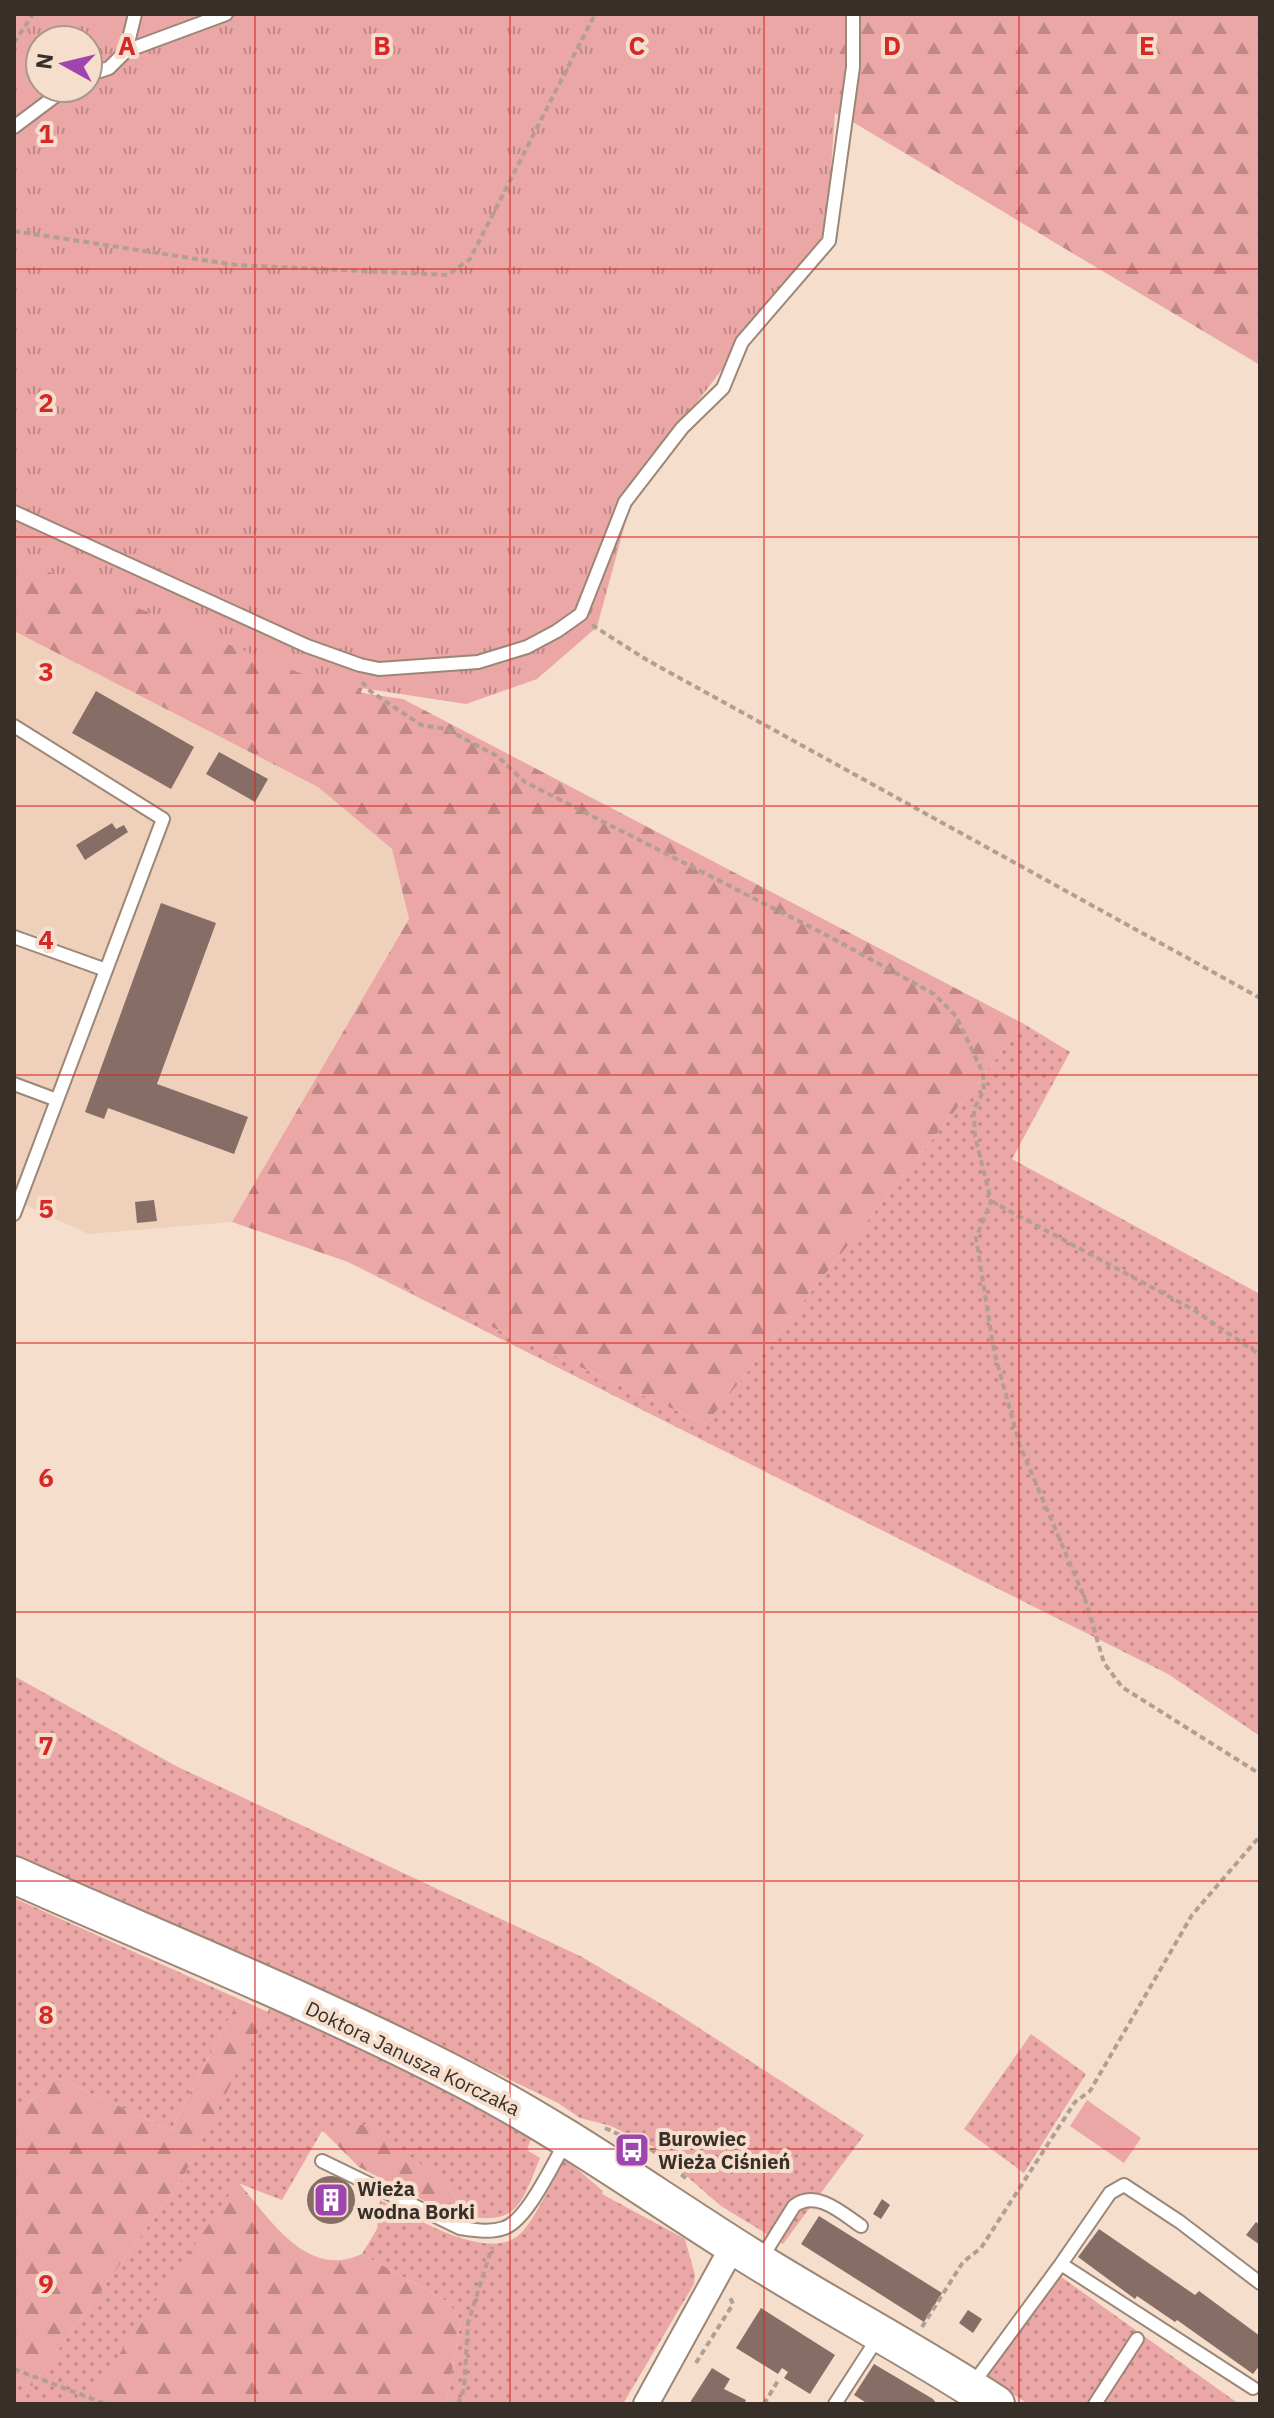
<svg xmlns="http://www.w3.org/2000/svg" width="1274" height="2418" viewBox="0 0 1274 2418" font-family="'IBM Plex Sans',sans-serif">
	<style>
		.built { fill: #eed0bb }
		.grass { fill: url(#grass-dots) }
		.forest { fill: url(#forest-firs) }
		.park { fill: url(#park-tufts); fill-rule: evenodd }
		.garden { fill: #eba6a6 }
		.building { fill: #866d65 }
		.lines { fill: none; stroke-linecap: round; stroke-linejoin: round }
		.lane-casing { stroke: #9c8777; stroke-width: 16 }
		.street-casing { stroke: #9c8777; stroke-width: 28 }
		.secondary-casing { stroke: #9c8777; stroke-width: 40 }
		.path { stroke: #b29f92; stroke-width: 4; stroke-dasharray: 6 4; stroke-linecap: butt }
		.lane { stroke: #fff; stroke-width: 12 }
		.street { stroke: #fff; stroke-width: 24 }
		.secondary { stroke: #fff; stroke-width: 36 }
		.grid { fill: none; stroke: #d62828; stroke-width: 2; stroke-opacity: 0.55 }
		.labels { text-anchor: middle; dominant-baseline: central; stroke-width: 8; stroke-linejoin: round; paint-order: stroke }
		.street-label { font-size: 20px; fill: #382f28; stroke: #f6decd }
		.poi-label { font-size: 20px; font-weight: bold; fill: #382f28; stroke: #f6decd; text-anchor: start }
		.grid-label { font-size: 26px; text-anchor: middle; font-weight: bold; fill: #d62828; stroke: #f6decd; stroke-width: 8; stroke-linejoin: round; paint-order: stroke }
	</style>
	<defs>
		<pattern id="grass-dots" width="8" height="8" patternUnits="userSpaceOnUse" patternTransform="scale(2)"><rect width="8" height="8" fill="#eba6a6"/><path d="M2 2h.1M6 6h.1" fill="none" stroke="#bf8887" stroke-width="1.8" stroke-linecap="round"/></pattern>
		<pattern id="forest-firs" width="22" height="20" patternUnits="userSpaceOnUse" patternTransform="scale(2)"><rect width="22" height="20" fill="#eba6a6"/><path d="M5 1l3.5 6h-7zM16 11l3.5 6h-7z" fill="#bf8887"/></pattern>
		<pattern id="park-tufts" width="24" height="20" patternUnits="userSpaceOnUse" patternTransform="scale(2)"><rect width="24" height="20" fill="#eba6a6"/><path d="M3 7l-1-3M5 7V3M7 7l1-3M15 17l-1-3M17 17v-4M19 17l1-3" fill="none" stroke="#bf8887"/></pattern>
	</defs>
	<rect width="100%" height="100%" fill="#f6decd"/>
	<path class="built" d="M 14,631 L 318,787 L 392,849 L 409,919 L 232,1222 L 88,1234 L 14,1200 Z"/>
	<path class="grass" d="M 1024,1024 L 1070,1052 L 1012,1159 L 1260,1294 L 1260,1736 L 1168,1674 L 348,1262 L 706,1424 Z
		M 14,1676 L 176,1766 L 582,1957 L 673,2011 L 864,2135 L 783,2244 L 721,2206 L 652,2146 L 611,2126 L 580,2118 L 558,2103 L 441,2046 L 14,1855 Z
		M 14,1898 L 239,1999 L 171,2130 L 56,2077 L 14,2116 Z
		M 270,2007 L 468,2100 L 532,2136 L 527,2150 L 540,2158 C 521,2205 517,2227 462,2215 L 449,2185 L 322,2131 L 282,2200 L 238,2183 L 85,2404 L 14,2404 L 14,2381 L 32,2386 L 182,2179 Z
		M 1031,2034 L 1086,2074 L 1024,2173 L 964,2129 Z
		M 563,2157 L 603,2191 L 602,2194 L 685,2239 L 695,2275 L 694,2284 L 623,2404 L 446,2404 L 461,2321 L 448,2302 L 362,2254 L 377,2229 L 380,2200 C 413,2216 492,2267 523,2231 C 536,2216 545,2195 555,2178 L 552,2174 Z
		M 1060,2276 L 1239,2404 L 1028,2404 L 987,2377 Z"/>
	<path class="forest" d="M 63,14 L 1260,14 L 1260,365 L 846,118 L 812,103 L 376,643 L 361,693 L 403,699 L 1024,1024 L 706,1424 L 348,1262 L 232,1222 L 409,919 L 392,849 L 318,787 L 14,631 L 14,74 L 40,88 L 88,88 L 88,40 Z
		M 239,1999 L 268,2012 L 182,2179 L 32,2386 L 14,2381 L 14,2116 L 56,2077 L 171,2130 Z
		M 367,2124 L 449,2185 L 462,2215 L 442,2210 L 359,2167 L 322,2130 Z
		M 238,2182 C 270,2219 307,2280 362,2254 L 448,2302 L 461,2321 L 446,2404 L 85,2404 Z"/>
	<path class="park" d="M 14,14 L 842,14 L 827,226 L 799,282 L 737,350 L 637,480 L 597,627 L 537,679 L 466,704 L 322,682 L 14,558 ZM 40,40 L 88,40 L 88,88 L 40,88 Z"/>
	<path class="garden" d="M 1087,2100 L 1141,2138 L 1124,2163 L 1070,2126 Z"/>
	<path class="building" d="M 96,691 L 194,747 L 171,789 L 72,733 Z
		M 219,752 L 268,779 L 255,802 L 206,774 Z
		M 112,823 L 116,829 L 124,825 L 128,832 L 85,860 L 76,845 Z
		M 161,903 L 216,923 L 157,1084 L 248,1117 L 234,1154 L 108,1108 L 104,1119 L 85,1112 Z
		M 154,1200 L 157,1221 L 137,1223 L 135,1202 Z
		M307 2200a24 24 0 1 1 48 0a24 24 0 1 1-48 0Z
		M 882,2199 L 890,2205 L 881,2219 L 873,2214 Z
		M 819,2216 L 942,2293 L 924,2322 L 801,2244 Z
		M 1256,2222 L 1260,2225 L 1260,2245 L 1246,2235 Z
		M 1099,2229 L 1195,2295 L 1199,2291 L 1260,2336 L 1260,2365 L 1253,2374 L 1177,2320 L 1175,2322 L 1137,2296 L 1135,2299 L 1078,2257 Z
		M 761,2308 L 835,2355 L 810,2394 L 784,2378 L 788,2372 L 782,2368 L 778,2374 L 736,2348 Z
		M 968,2310 L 982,2319 L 973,2333 L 959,2323 Z
		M 874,2364 L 933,2399 L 937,2404 L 868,2404 L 854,2395 Z
		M 712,2368 L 730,2379 L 724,2389 L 746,2400 L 744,2404 L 689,2404 Z"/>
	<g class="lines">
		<defs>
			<path id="lane" d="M 126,51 L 135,14
				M 88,75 L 109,68 L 126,51 L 226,14
				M 14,127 L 66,88
				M 14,512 L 307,646 L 360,665 L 379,669 L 478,662 L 527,647 L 557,631 L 581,614 L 625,502 L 682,428 L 723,388 L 742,342 L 829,241 L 853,67 L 853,14
				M 14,726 L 163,819 L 14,1214
				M 14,937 L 106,970
				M 14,1084 L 57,1100
				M 322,2161 L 460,2228 C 474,2230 490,2233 504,2228 C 527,2221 553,2163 566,2142
				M 761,2259 L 794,2206 C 816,2189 842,2213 861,2226
				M 1061,2264 L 1110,2193 L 1124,2185 L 1180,2222 L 1260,2283
				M 972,2385 L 1061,2264 L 1253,2388
				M 835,2404 L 879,2336
				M 1095,2404 L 1137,2339"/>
			<path id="street" d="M 646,2404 L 733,2246"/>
			<path id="secondary" d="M 14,1875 C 164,1942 319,2004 465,2080 C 558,2128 644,2189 732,2245 C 819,2301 910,2348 996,2404"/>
		</defs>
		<use href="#lane" class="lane-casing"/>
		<use href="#street" class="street-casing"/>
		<use href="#secondary" class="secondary-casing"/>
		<path class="path" d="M 14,43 L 33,14
			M 14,231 L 236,265 L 448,275 L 470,259 L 595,14
			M 592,625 L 647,660 L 1260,998
			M 362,682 L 370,691 L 421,725 L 446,729 L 497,756 L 525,782 L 830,937 L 934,994 L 956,1016 L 983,1073 L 984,1090 L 974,1109 L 975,1136 L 991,1201 L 976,1238 L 994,1351 L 1020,1446 L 1085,1599 L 1104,1663 L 1122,1687 L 1260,1774
			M 991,1201 L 1194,1310 L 1260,1355
			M 605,2128 L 652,2150 L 688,2180
			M 922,2327 L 963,2262 L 981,2248 L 1075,2102 L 1090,2091 L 1192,1915 L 1260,1836
			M 696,2363 L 733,2304 L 729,2295
			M 14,2369 L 106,2404
			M 458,2404 L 464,2389 L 468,2323 L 492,2247
			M 764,2404 L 779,2379"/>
		<use href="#lane" class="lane"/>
		<use href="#street" class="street"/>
		<use href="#secondary" class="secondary"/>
	</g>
	<path class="grid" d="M 255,14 L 255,2404M 510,14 L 510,2404M 764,14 L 764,2404M 1019,14 L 1019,2404M 14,269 L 1260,269M 14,537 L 1260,537M 14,806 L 1260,806M 14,1075 L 1260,1075M 14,1343 L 1260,1343M 14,1612 L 1260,1612M 14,1881 L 1260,1881M 14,2149 L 1260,2149"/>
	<defs>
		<symbol id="bus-square" viewBox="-11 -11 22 22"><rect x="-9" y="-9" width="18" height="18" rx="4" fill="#9f45b0" stroke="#f6decd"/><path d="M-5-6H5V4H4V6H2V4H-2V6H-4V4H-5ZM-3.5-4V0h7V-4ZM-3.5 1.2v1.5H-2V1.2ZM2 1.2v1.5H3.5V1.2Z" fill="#fff"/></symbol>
		<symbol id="building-square" viewBox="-11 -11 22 22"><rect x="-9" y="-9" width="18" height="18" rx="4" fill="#9f45b0" stroke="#f6decd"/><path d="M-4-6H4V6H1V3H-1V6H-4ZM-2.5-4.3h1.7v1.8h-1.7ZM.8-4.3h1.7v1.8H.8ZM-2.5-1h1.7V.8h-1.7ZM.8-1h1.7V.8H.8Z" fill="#fff"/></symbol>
	</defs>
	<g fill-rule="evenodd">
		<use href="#bus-square" x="612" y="2130" width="40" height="40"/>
		<use href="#building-square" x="311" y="2180" width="40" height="40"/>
	</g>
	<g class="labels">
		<g class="street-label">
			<text transform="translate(413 2058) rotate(26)">Doktora Janusza Korczaka</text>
		</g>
		<g class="poi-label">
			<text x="658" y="2138">Burowiec<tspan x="658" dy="23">Wieża Ciśnień</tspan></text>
			<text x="357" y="2188">Wieża<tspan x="357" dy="23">wodna Borki</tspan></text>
		</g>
	</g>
	<g class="grid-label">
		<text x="127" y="55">A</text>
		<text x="382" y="55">B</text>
		<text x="637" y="55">C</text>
		<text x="892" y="55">D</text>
		<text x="1147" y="55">E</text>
		<text x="46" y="143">1</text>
		<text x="46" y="412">2</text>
		<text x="46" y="681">3</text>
		<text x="46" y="949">4</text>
		<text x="46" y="1218">5</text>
		<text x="46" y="1487">6</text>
		<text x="46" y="1755">7</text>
		<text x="46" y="2024">8</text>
		<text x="46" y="2293">9</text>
	</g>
	<rect width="1274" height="2418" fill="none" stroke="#382f28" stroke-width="32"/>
	<g transform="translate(64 64) rotate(278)"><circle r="38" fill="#f6decd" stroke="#aa988b" stroke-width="2"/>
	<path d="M0-6L14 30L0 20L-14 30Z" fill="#9f45b0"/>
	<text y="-12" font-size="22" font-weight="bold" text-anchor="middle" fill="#382f28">N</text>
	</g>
</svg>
